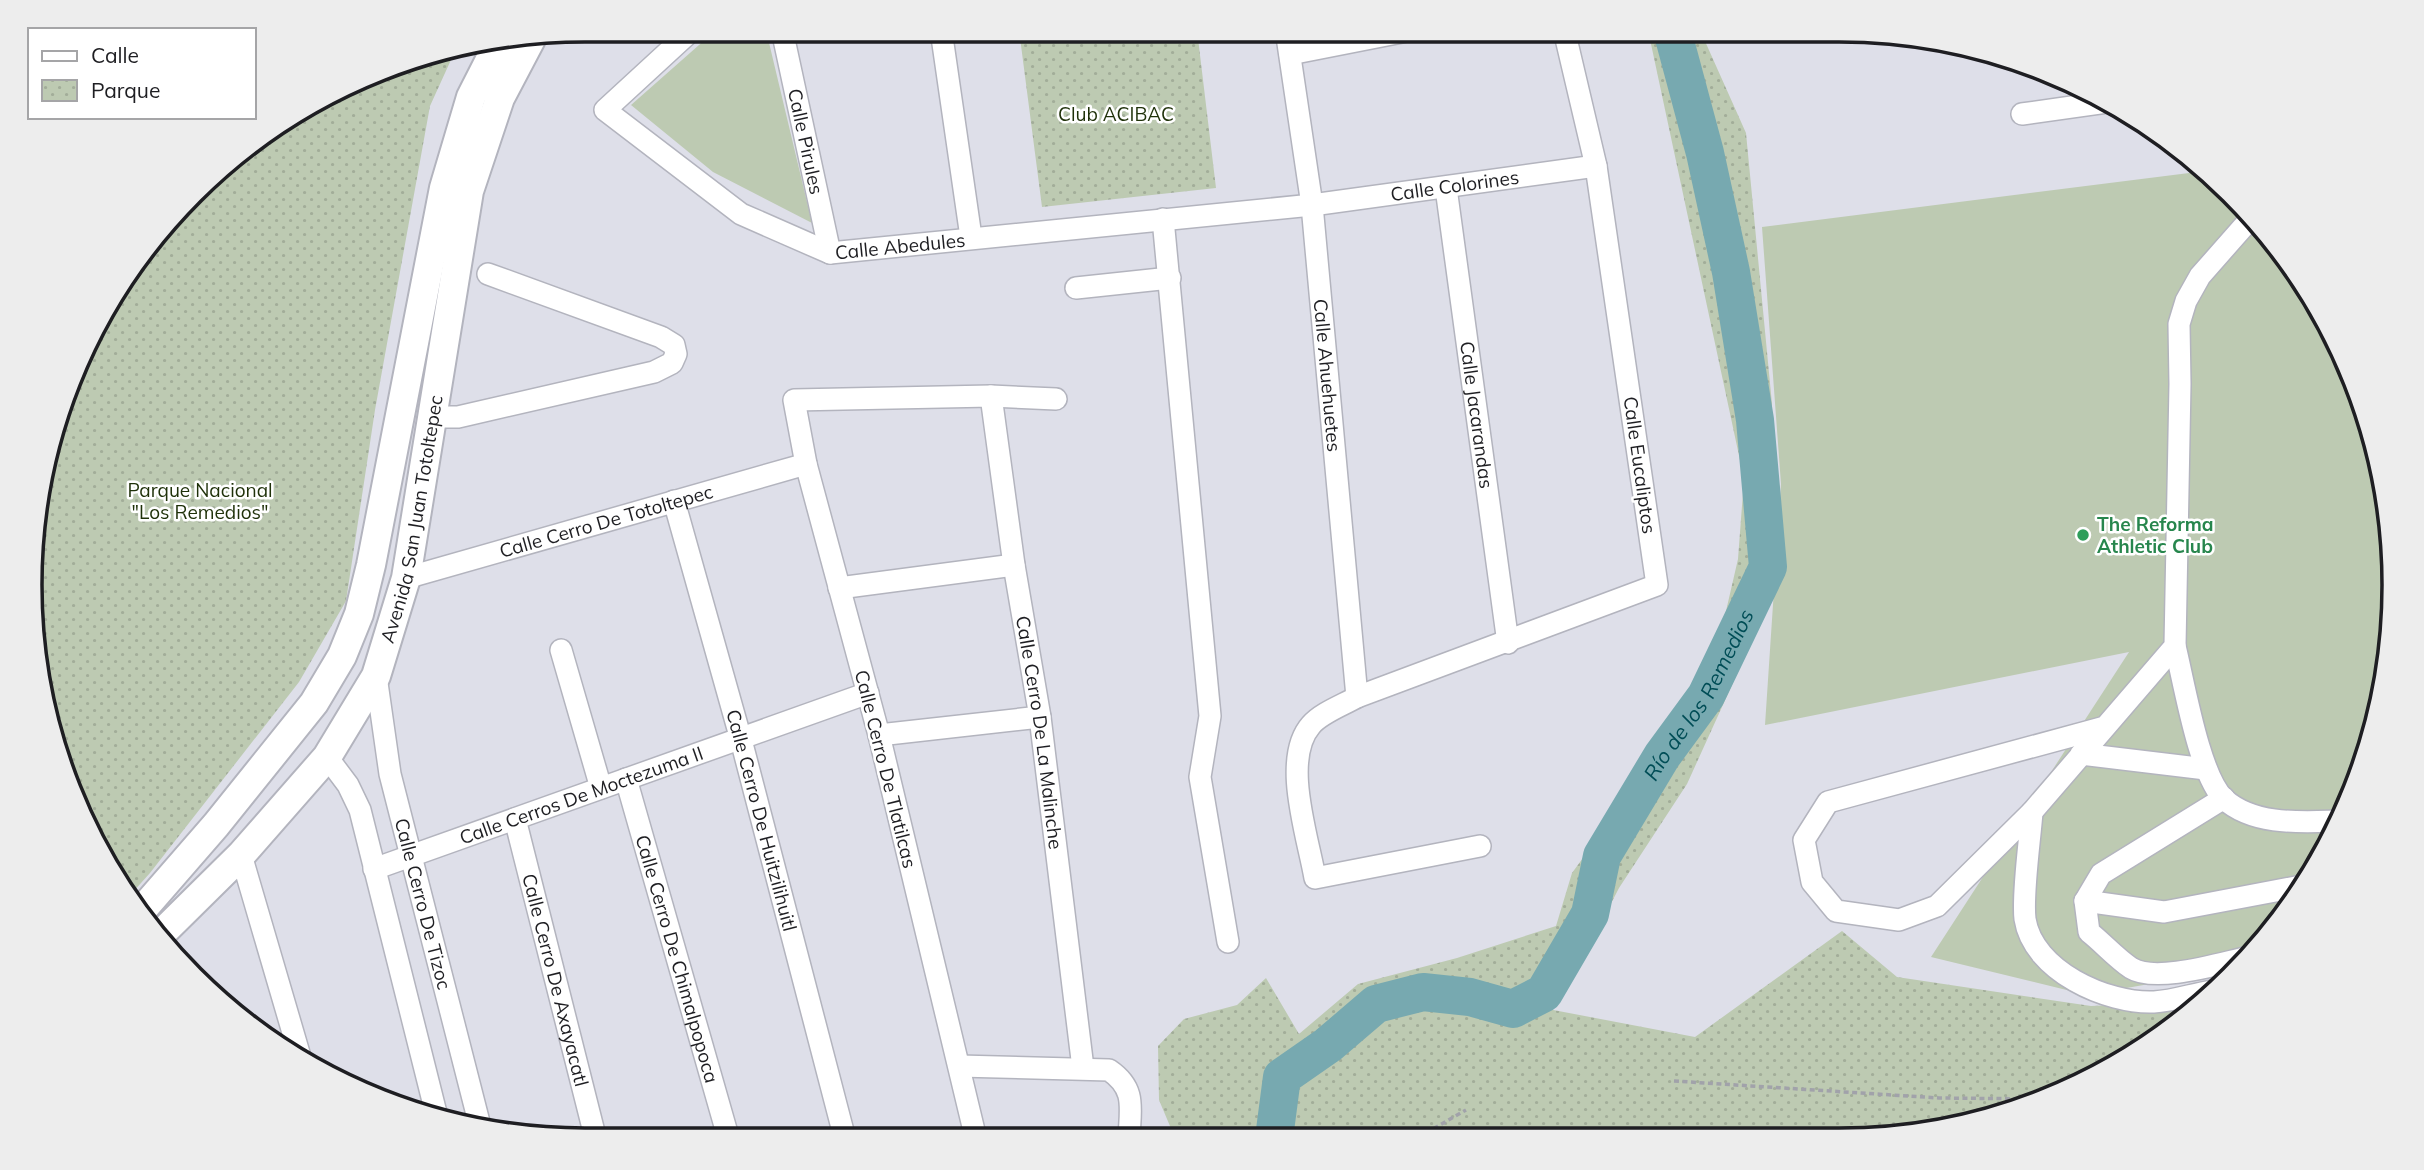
<svg xmlns="http://www.w3.org/2000/svg" width="2424" height="1170" viewBox="0 0 2424 1170" font-family="Mulish,sans-serif">
	<style>
		.grass { fill: #bdcab2 }
		.park { fill: url(#park-dots) }
		.lines { fill: none; stroke-linecap: round; stroke-linejoin: round }
		.river { stroke: #77a9b0; stroke-width: 38 }
		.minor-casing { stroke: #b3b4be; stroke-width: 24 }
		.major-casing { stroke: #b3b4be; stroke-width: 32 }
		.path { stroke: #a1a2aa; stroke-width: 3.5; stroke-dasharray: 5 3.5; stroke-linecap: butt }
		.minor { stroke: #fff; stroke-width: 21 }
		.major { stroke: #fff; stroke-width: 28 }
		.leisure-dot { fill: #2e9e5b; stroke: #fff; stroke-width: 2.5 }
		.labels { text-anchor: middle; dominant-baseline: central; stroke-width: 5; stroke-linejoin: round; paint-order: stroke }
		.park-label { font-size: 19px; fill: #1f3109; stroke: #fff }
		.street-label { font-size: 19px; fill: #1e1e22; stroke: #fff }
		.leisure-label { font-size: 19px; font-weight: bold; fill: #27864d; stroke: #fff; text-anchor: start }
		.water-label { font-size: 21px; font-style: italic; fill: #004d56; stroke: #fff }
		.rim { fill: none; stroke: #1e1e22; stroke-width: 3.5 }
	</style>
	<defs>
		<pattern id="park-dots" width="8" height="8" patternUnits="userSpaceOnUse" patternTransform="scale(1.75)"><rect width="8" height="8" fill="#bdcab2"/><path d="M2 2h.1M6 6h.1" fill="none" stroke="#a2ad99" stroke-width="1.8" stroke-linecap="round"/></pattern>
	</defs>
	<rect width="100%" height="100%" fill="#dedfe9"/>
	<path class="grass" d="M 716,30 L 766,30 L 812,223 L 713,172 L 631,105 Z
		M 2205,171 L 2232,193 L 2301,277 L 2352,373 L 2384,477 L 2394,585 L 2383,694 L 2352,798 L 2280,923 L 2234,969 L 2087,995 L 1931,957 L 2129,652 L 1765,725 L 1781,484 L 1762,227 Z"/>
	<path class="park" d="M 1019,30 L 1197,30 L 1216,188 L 1042,207 Z
		M 1648,30 L 1700,30 L 1746,133 L 1772,404 L 1771,583 L 1732,685 L 1687,784 L 1619,888 L 1586,952 L 1527,1005 L 1695,1037 L 1842,931 L 1897,977 L 2091,1006 L 2201,1001 L 2177,1025 L 2052,1098 L 1912,1135 L 1175,1138 L 1159,1100 L 1158,1046 L 1184,1019 L 1237,1005 L 1266,978 L 1299,1034 L 1358,984 L 1457,958 L 1556,926 L 1572,873 L 1660,752 L 1720,637 L 1738,559 L 1744,479 Z
		M 455,51 L 430,106 L 375,410 L 346,601 L 299,682 L 150,873 L 132,893 L 87,831 L 35,658 L 41,476 L 72,372 L 123,277 L 247,145 L 406,59 Z"/>
	<g class="lines">
		<path class="river" id="s1" d="M 1274,1138 L 1282,1077 L 1328,1045 L 1376,1004 L 1423,992 L 1470,997 L 1513,1009 L 1544,993 L 1590,914 L 1602,856 L 1662,756 L 1706,696 L 1768,567 L 1755,420 L 1731,272 L 1705,153 L 1672,30"/>
		<defs>
			<g id="minor">
				<path id="s2" d="M 692,30 L 605,110 L 741,214 L 830,253 L 1312,205 L 1596,166"/>
				<path id="s3" d="M 782,30 L 830,253"/>
				<path d="M 941,30 L 971,237"/>
				<path id="s4" d="M 1286,30 L 1312,205 L 1357,697"/>
				<path d="M 1290,54 L 1402,32 L 1401,30"/>
				<path d="M 2022,114 L 2107,102"/>
				<path id="s5" d="M 1446,188 L 1508,643"/>
				<path d="M 1163,219 L 1210,716 L 1200,777 L 1228,942"/>
				<path d="M 1076,288 L 1170,278"/>
				<path id="s6" d="M 991,396 L 1014,565 L 1040,717 L 1083,1068"/>
				<path d="M 431,417 L 458,417 L 654,372 L 672,363 L 676,354 L 674,345 L 661,337 L 488,274"/>
				<path id="s7" d="M 674,501 L 740,736 L 845,1139"/>
				<path id="s8" d="M 406,578 L 806,464"/>
				<path d="M 839,588 L 1014,565"/>
				<path d="M 2175,646 C 2184,682 2199,775 2224,799 C 2254,826 2302,822 2338,821"/>
				<path d="M 561,650 L 601,788"/>
				<path id="s9" d="M 376,676 L 390,774 L 481,1130"/>
				<path d="M 2105,727 L 1828,802 L 1804,840 L 1812,882 L 1836,911 L 1899,920 L 1937,906 L 2032,812 L 2175,646 L 2180,384 L 2179,324 L 2186,301 L 2200,276 L 2252,217"/>
				<path d="M 879,735 L 1040,717"/>
				<path d="M 2081,754 L 2206,769"/>
				<path d="M 327,757 L 348,785 L 360,810 L 437,1117"/>
				<path id="s10" d="M 626,779 L 729,1140"/>
				<path d="M 2224,798 L 2101,874 L 2085,901 L 2089,932 C 2103,943 2116,958 2131,968 C 2155,983 2218,964 2245,958"/>
				<path d="M 2032,812 C 2030,840 2022,894 2025,919 C 2033,971 2107,1004 2154,1002 C 2173,1001 2193,994 2212,991"/>
				<path id="s11" d="M 515,819 L 596,1140"/>
				<path d="M 1480,846 L 1315,878 C 1308,837 1281,759 1311,725 C 1321,713 1343,705 1357,697 L 1657,585 L 1596,166 L 1564,30"/>
				<path d="M 241,855 L 301,1060"/>
				<path id="s12" d="M 374,869 L 868,693"/>
				<path d="M 2085,901 L 2164,912 L 2301,886"/>
				<path d="M 959,1066 L 1109,1070 C 1137,1089 1130,1109 1129,1138"/>
				<path d="M 976,1139 L 879,735 L 806,464 L 794,400 L 991,396 L 1056,399"/>
			</g>
			<g id="major">
				<path d="M 143,909 L 216,825 L 314,703 L 342,656 L 359,614 L 371,565 L 444,188 L 471,97 L 498,44"/>
				<path id="s13" d="M 161,934 L 241,855 L 327,757 L 376,676 L 406,578 L 469,191 L 500,98 L 531,39"/>
			</g>
		</defs>
		<use href="#minor" class="minor-casing"/>
		<use href="#major" class="major-casing"/>
		<path class="path" d="M 1674,1081 L 1939,1098 L 2046,1099
			M 1419,1137 L 1466,1110"/>
		<use href="#minor" class="minor"/>
		<use href="#major" class="major"/>
	</g>
	<circle class="leisure-dot" cx="2083" cy="535" r="7"/>
	<g class="labels">
		<g class="park-label">
			<text x="1116" y="114">Club ACIBAC</text>
			<text x="200" y="490">Parque Nacional<tspan x="200" dy="22">"Los Remedios"</tspan></text>
		</g>
		<g class="street-label">
			<text stroke="none"><textPath href="#s3" startOffset="114">Calle Pirules</textPath></text>
			<text stroke="none"><textPath href="#s2" startOffset="1015">Calle Colorines</textPath></text>
			<text stroke="none"><textPath href="#s2" startOffset="457">Calle Abedules</textPath></text>
			<text stroke="none"><textPath href="#s4" startOffset="348">Calle Ahuehuetes</textPath></text>
			<text stroke="none"><textPath href="#s5" startOffset="229">Calle Jacarandas</textPath></text>
			<text transform="translate(1640 465) rotate(82)">Calle Eucaliptos</text>
			<text stroke="none"><textPath href="#s13" startOffset="499">Avenida San Juan Totoltepec</textPath></text>
			<text stroke="none"><textPath href="#s8" startOffset="208">Calle Cerro De Totoltepec</textPath></text>
			<text stroke="none"><textPath href="#s6" startOffset="340">Calle Cerro De La Malinche</textPath></text>
			<text transform="translate(886 769) rotate(76)">Calle Cerro De Tlatilcas</text>
			<text stroke="none"><textPath href="#s12" startOffset="220">Calle Cerros De Moctezuma II</textPath></text>
			<text stroke="none"><textPath href="#s7" startOffset="331">Calle Cerro De Huitzilihuitl</textPath></text>
			<text stroke="none"><textPath href="#s9" startOffset="233">Calle Cerro De Tizoc</textPath></text>
			<text stroke="none"><textPath href="#s10" startOffset="187">Calle Cerro De Chimalpopoca</textPath></text>
			<text stroke="none"><textPath href="#s11" startOffset="166">Calle Cerro De Axayacatl</textPath></text>
		</g>
		<g class="leisure-label">
			<text x="2097" y="524">The Reforma<tspan x="2097" dy="22">Athletic Club</tspan></text>
		</g>
		<g class="water-label">
			<text stroke="none"><textPath href="#s1" startOffset="695">Río de los Remedios</textPath></text>
		</g>
	</g>
	<path d="M0 0H2424V1170H0ZM585 42H1839A543 543 0 0 1 2382 585V585A543 543 0 0 1 1839 1128H585A543 543 0 0 1 42 585V585A543 543 0 0 1 585 42Z" fill="#ededed" fill-rule="evenodd"/>
	<path class="rim" d="M585 42H1839A543 543 0 0 1 2382 585V585A543 543 0 0 1 1839 1128H585A543 543 0 0 1 42 585V585A543 543 0 0 1 585 42Z"/>
	<rect x="28" y="28" width="228" height="91" fill="#ffffff" stroke="#a5a5a7" stroke-width="2"/>
	<rect x="42" y="51" width="35" height="10" fill="#ffffff" stroke="#a5a5a7" stroke-width="2"/>
	<text x="91" y="63" font-size="21" fill="#1e1e22">Calle</text>
	<rect x="42" y="80" width="35" height="21" fill="url(#park-dots)" stroke="#a5a5a7" stroke-width="2"/>
	<text x="91" y="98" font-size="21" fill="#1e1e22">Parque</text>
</svg>
